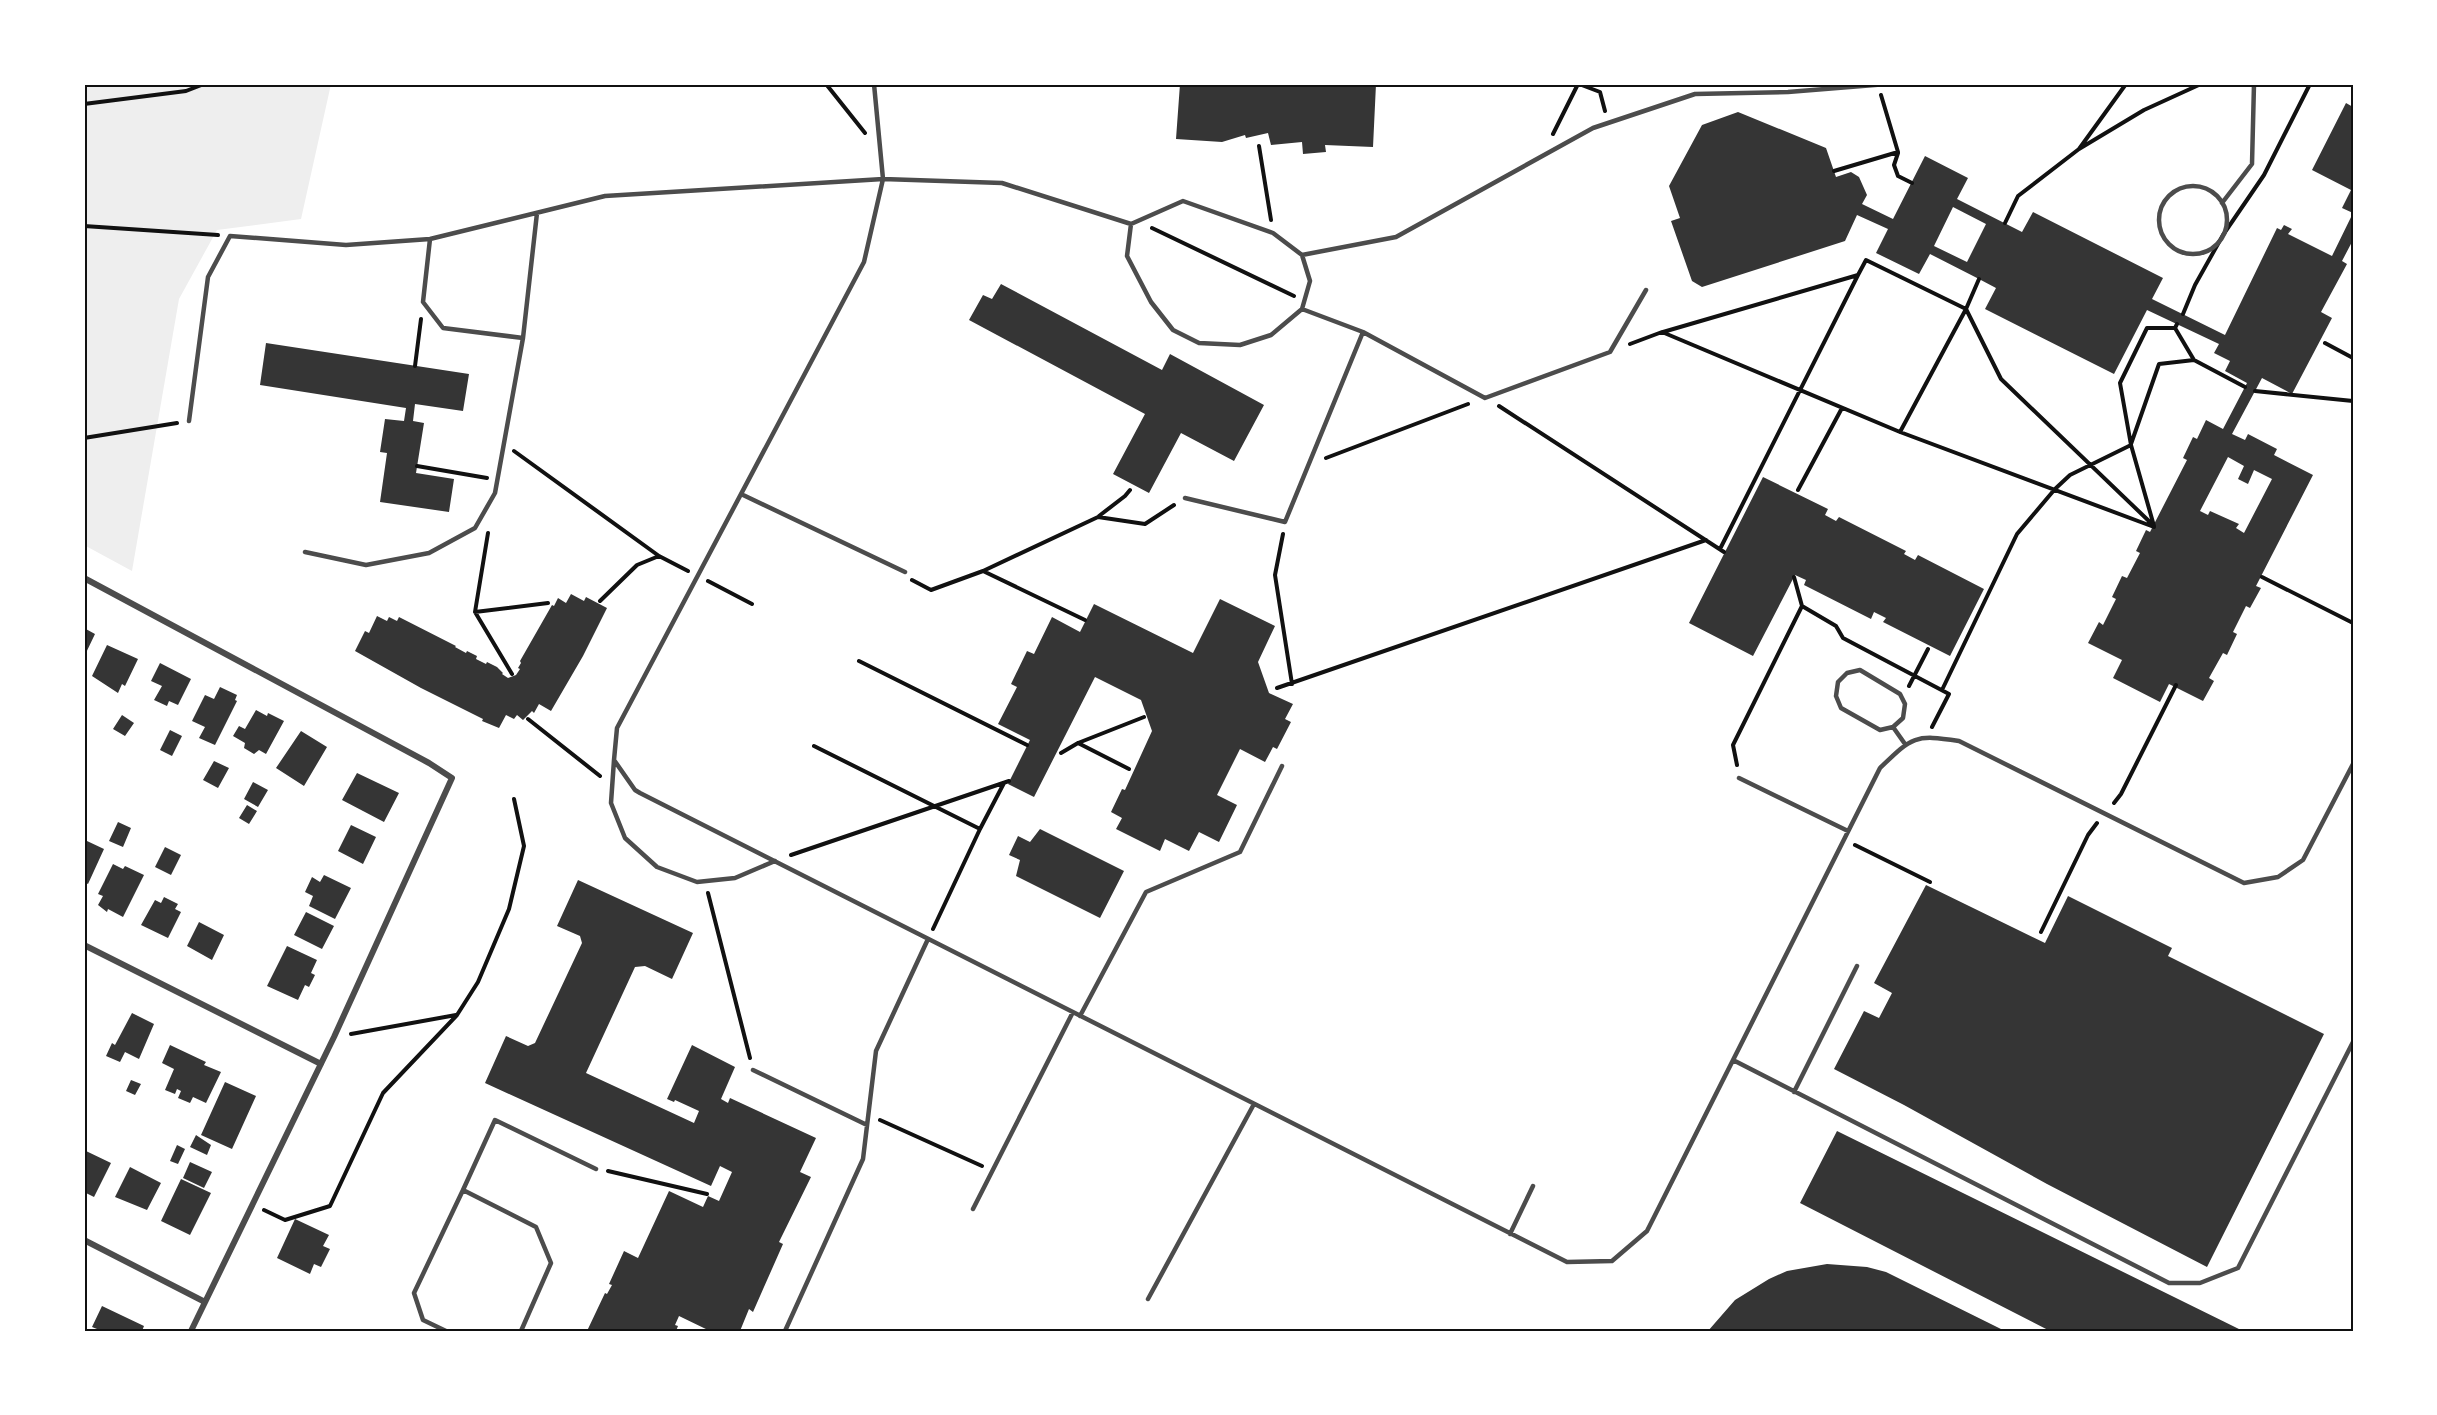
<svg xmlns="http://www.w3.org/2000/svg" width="2437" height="1415" viewBox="0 0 2437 1415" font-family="'Zilla Slab',serif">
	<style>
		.green { fill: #eee }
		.building { fill: #353535; fill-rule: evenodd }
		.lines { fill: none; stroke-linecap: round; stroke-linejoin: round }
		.path { stroke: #111; stroke-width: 4 }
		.service { stroke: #4c4c4c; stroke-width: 4.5 }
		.minor { stroke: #4c4c4c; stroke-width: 6 }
		.neatline { fill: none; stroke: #111; stroke-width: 2 }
	</style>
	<rect width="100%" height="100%" fill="#fff"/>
	<path class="green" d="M 84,84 L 331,84 L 301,219 L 217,230 L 179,299 L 132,571 L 84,545 Z"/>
	<path class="building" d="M 1180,84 L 1376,84 L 1373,147 L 1325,145 L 1326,152 L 1303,154 L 1302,142 L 1271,145 L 1268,133 L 1246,138 L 1245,135 L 1222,142 L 1176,139 Z
		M 2346,103 L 2353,107 L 2353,240 L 2342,261 L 2347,264 L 2321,312 L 2332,318 L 2292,394 L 2262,378 L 2232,434 L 2245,440 L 2248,434 L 2277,449 L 2274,455 L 2313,475 L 2256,586 L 2261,588 L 2250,608 L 2246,606 L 2233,632 L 2237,634 L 2227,655 L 2223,653 L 2209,678 L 2214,681 L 2203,701 L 2169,684 L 2160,702 L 2113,678 L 2122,660 L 2088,643 L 2099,622 L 2103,625 L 2116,599 L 2112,597 L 2122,576 L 2127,578 L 2140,553 L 2136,551 L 2146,530 L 2150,532 L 2187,460 L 2183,458 L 2193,437 L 2197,439 L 2206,420 L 2223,429 L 2247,383 L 2225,371 L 2230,361 L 2214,353 L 2219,344 L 2147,310 L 2114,374 L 1985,309 L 1996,288 L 1979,279 L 1930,254 L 1919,274 L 1876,253 L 1888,229 L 1857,215 L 1845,241 L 1702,287 L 1692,281 L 1671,221 L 1680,218 L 1669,186 L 1702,125 L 1738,112 L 1826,148 L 1836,177 L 1851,172 L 1859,177 L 1867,195 L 1862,204 L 1893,219 L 1925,156 L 1968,178 L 1957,199 L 2022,232 L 2033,212 L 2163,278 L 2152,299 L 2225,335 L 2277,228 L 2281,230 L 2284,225 L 2292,229 L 2288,234 L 2332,256 L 2353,213 L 2342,208 L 2351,190 L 2312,170 ZM 1953,207 L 1986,224 L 1967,262 L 1934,246 ZM 2228,457 L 2244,466 L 2238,479 L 2248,484 L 2254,470 L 2272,479 L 2244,533 L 2236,528 L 2239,524 L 2210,511 L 2208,515 L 2200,511 Z
		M 1001,284 L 1162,370 L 1170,354 L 1264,405 L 1234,461 L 1181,433 L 1149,493 L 1113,474 L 1145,414 L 969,320 L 983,295 L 992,299 Z
		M 266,343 L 469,374 L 463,411 L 415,404 L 413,421 L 424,423 L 416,473 L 454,479 L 449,512 L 380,502 L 387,453 L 380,452 L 385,419 L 404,421 L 406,408 L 260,385 Z
		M 1763,477 L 1828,509 L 1825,515 L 1836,521 L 1839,517 L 1906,551 L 1904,554 L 1915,560 L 1918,555 L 1984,589 L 1950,656 L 1883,622 L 1886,618 L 1874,612 L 1871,619 L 1804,585 L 1806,580 L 1795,575 L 1753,656 L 1689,623 Z
		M 571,594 L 584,601 L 586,597 L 607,608 L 583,656 L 551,711 L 539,704 L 534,713 L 532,711 L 523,720 L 517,715 L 514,719 L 506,715 L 499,728 L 482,721 L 483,719 L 421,688 L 355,651 L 365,631 L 369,633 L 377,616 L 387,621 L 389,617 L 397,621 L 399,617 L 456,646 L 455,647 L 466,653 L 467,651 L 477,656 L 476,659 L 486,664 L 487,662 L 497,667 L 503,673 L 502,674 L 508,678 L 516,675 L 520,669 L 518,668 L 521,663 L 520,661 L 552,605 L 554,606 L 558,598 L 566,603 Z
		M 1220,599 L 1275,626 L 1258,662 L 1269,693 L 1293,704 L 1285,719 L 1291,722 L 1277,749 L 1273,747 L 1265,762 L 1240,749 L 1217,795 L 1237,805 L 1219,842 L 1199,832 L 1189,851 L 1165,839 L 1160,851 L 1116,829 L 1122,818 L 1111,812 L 1122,789 L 1125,790 L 1152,731 L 1141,700 L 1095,677 L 1034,797 L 1008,784 L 1030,740 L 998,724 L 1017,687 L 1011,684 L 1027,651 L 1034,654 L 1052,617 L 1080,632 L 1094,604 L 1193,653 Z
		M 84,628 L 95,634 L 84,657 Z
		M 107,645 L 138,659 L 125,686 L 122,684 L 118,693 L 92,676 Z
		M 160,663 L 191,679 L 178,705 L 169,701 L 167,706 L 154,700 L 162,686 L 151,681 Z
		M 220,687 L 237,695 L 235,700 L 237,701 L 215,745 L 199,738 L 205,727 L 192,721 L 205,695 L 214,699 Z
		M 256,710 L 267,716 L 268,713 L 284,721 L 266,754 L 259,750 L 254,754 L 244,748 L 245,743 L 233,736 L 239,726 L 245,729 Z
		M 122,715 L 134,723 L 125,736 L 113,729 Z
		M 170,730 L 182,736 L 172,756 L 160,750 Z
		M 301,731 L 327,747 L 304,786 L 276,768 Z
		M 214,761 L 229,768 L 218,788 L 203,780 Z
		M 357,773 L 399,793 L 384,822 L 342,800 Z
		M 253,782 L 268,790 L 258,807 L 244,799 Z
		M 247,805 L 257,811 L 249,824 L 239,818 Z
		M 118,822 L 131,828 L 123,847 L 109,841 Z
		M 351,825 L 376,837 L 363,864 L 338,851 Z
		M 1040,829 L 1124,871 L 1100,918 L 1016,876 L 1020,860 L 1009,855 L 1018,836 L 1030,842 Z
		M 87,841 L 104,849 L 88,884 L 84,882 L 84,843 L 86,844 Z
		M 165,847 L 181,855 L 171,875 L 155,867 Z
		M 113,864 L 123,869 L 125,866 L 144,875 L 123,917 L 108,909 L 107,912 L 98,905 L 103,896 L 98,894 Z
		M 324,875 L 351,888 L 335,919 L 309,906 L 313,896 L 305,892 L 312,877 L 320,882 Z
		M 578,880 L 693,933 L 672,979 L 645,966 L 635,967 L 586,1073 L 694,1123 L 699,1111 L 675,1100 L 674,1102 L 667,1099 L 692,1045 L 735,1067 L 721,1099 L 728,1103 L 730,1098 L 816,1138 L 800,1172 L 811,1177 L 779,1242 L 783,1244 L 753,1312 L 749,1309 L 740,1331 L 710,1331 L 679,1316 L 675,1325 L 678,1326 L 676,1331 L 587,1331 L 605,1293 L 607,1294 L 612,1285 L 609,1284 L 624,1251 L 638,1258 L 669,1191 L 703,1207 L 708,1196 L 719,1201 L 732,1172 L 720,1166 L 711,1186 L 485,1083 L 506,1036 L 528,1046 L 535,1043 L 582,943 L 580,936 L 557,926 Z
		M 1926,885 L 2045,943 L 2068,896 L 2172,948 L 2168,956 L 2324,1034 L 2207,1267 L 2047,1184 L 1904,1105 L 1834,1069 L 1864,1011 L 1879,1018 L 1892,993 L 1874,983 Z
		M 164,897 L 178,904 L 175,909 L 181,912 L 168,938 L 141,925 L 155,900 L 161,903 Z
		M 306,912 L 334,926 L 322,949 L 294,935 Z
		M 199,922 L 224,935 L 212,960 L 187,946 Z
		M 287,946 L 317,960 L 311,973 L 315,975 L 309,987 L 305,985 L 298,1000 L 267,986 Z
		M 132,1013 L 154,1024 L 139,1059 L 125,1052 L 120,1062 L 106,1056 L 112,1043 L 115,1045 Z
		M 170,1045 L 206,1062 L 204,1065 L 221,1072 L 206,1103 L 193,1097 L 190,1103 L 178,1098 L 181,1091 L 177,1089 L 175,1094 L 165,1090 L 174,1069 L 162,1063 Z
		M 131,1080 L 141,1084 L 135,1095 L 126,1091 Z
		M 225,1082 L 256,1096 L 232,1149 L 201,1135 Z
		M 1837,1131 L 2243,1331 L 2050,1331 L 1800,1203 Z
		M 196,1135 L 211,1145 L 207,1155 L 190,1147 Z
		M 177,1145 L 185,1149 L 178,1164 L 170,1161 Z
		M 86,1151 L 111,1163 L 94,1197 L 84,1192 L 84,1155 Z
		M 190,1162 L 212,1172 L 204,1188 L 183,1178 Z
		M 130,1167 L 161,1183 L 147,1210 L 115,1197 Z
		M 181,1179 L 211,1193 L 190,1235 L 161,1221 Z
		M 295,1219 L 329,1235 L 323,1246 L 330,1249 L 321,1267 L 314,1264 L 310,1274 L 277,1258 Z
		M 1827,1264 L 1867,1267 L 1886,1272 L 2005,1331 L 1708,1331 L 1735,1300 L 1769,1279 L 1787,1271 Z
		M 102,1306 L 144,1326 L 142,1331 L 102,1331 L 92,1327 Z"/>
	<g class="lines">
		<path class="path" d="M 826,84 L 865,133
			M 1579,84 L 1600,92 L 1605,111
			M 2126,84 L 2079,149 L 2144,110 L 2201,84
			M 84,104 L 186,91 L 204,84
			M 1553,134 L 1578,84
			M 1259,146 L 1271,220
			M 1898,153 L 1894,165 L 1898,176 L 1912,183
			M 1834,171 L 1898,152 L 1881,95
			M 2005,223 L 2018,196 L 2079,149
			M 84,226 L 218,235
			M 1152,228 L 1294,296
			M 1858,275 L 1866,260 L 1966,309 L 1900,432
			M 1979,279 L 1966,309 L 2001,379 L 2152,524
			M 2183,314 L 2195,285 L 2223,235 L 2264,175 L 2310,84
			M 2175,328 L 2194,360 L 2245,387
			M 1663,332 L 1858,275 L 1720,549
			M 2325,343 L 2353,358
			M 1630,344 L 1662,332 L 1900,432 L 2154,527
			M 415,366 L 421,319
			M 2255,391 L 2353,401
			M 1499,406 L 1724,552
			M 84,438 L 177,423
			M 2131,444 L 2159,364 L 2194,360
			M 2131,445 L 2120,383 L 2147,328 L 2175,328 L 2177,324
			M 514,451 L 659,556 L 688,571
			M 1326,458 L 1468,404
			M 417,466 L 487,478
			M 1798,490 L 1842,408
			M 1099,516 L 1125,496 L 1130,490
			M 488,533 L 475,612 L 512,674
			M 1283,534 L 1275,575 L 1292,684
			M 983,571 L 1098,517 L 1145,524 L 1174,505
			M 1794,577 L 1802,606
			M 2262,577 L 2353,623
			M 912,580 L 931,590 L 983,571 L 1085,620
			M 708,581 L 752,604
			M 600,601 L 637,565 L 659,556
			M 475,612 L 548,603
			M 859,661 L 1027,745
			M 1909,686 L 1928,649
			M 1277,688 L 1706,540
			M 1942,690 L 2017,534 L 2055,489 L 2070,475 L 2131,445 L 2154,526
			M 528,719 L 600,776
			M 1078,743 L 1129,769
			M 814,746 L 980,829 L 1004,783
			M 1061,753 L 1078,743 L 1144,717
			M 1737,765 L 1733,745 L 1802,606 L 1836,626 L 1843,638 L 1949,694 L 1932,727
			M 2114,803 L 2121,794 L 2176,685
			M 1855,845 L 1930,882
			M 791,855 L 1009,781
			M 708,893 L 750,1058
			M 933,929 L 980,829
			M 2041,932 L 2088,835 L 2097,823
			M 351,1034 L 456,1015
			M 880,1120 L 982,1166
			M 608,1171 L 707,1194
			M 264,1210 L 285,1220 L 330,1206 L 383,1093 L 457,1015 L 478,982 L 509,909 L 524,846 L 514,799"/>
		<path class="service" d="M 874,84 L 883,179 L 864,262 L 617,728 L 614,760 L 635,790 L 640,793 L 1567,1262 L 1612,1261 L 1647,1231 L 1880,768 C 1912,737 1914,734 1959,741 L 2244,883 L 2278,877 L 2303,860 L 2353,764
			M2159 220a34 34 0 1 1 68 0a34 34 0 1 1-68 0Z
			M 1183,201 L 1273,233 L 1302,255 L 1310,281 L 1302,309 L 1271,335 L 1240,345 L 1199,343 L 1173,330 L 1151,302 L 1127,256 L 1131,224 Z
			M 2222,203 L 2252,164 L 2254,84
			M 430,239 L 423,302 L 443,328 L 523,338
			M 1302,255 L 1396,237 L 1593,128 L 1695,94 L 1788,92 L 1887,84
			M 1363,332 L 1485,398 L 1610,352 L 1646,290
			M 189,421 L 208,277 L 230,236 L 346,245 L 430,239 L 605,196 L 883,179 L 1002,183 L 1131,224
			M 741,494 L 905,572
			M 1185,498 L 1285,522 L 1363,332 L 1302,309
			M 305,552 L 366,565 L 429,553 L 475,528 L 495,493 L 523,338 L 537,213
			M 1860,670 L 1900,694 L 1905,704 L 1903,718 L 1893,727 L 1880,730 L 1841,708 L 1836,696 L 1838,682 L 1847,673 Z
			M 1893,727 L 1905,744
			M 614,760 L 611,803 L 625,838 L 657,867 L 697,882 L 735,878 L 775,861
			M 1739,778 L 1848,831
			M 1080,1016 L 1146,892 L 1240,852 L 1282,766
			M 1733,1060 L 2169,1283 L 2200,1283 L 2238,1268 L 2353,1042
			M 753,1070 L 867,1125
			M 1794,1092 L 1857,966
			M 463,1190 L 495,1120 L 596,1169
			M 973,1209 L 1073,1012
			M 1510,1234 L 1533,1186
			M 1148,1299 L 1254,1104
			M 446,1331 L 423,1320 L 414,1293 L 463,1190 L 536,1227 L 551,1263 L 521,1331
			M 785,1331 L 863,1159 L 876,1051 L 928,939"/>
		<path class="minor" d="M 84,578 L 429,763 L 452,778 L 334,1037 L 191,1331
			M 84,945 L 321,1064
			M 84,1240 L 205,1302"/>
	</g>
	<rect width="2437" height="1415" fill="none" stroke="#ffffff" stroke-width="171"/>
	<rect x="86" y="86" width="2266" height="1244" class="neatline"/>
</svg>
